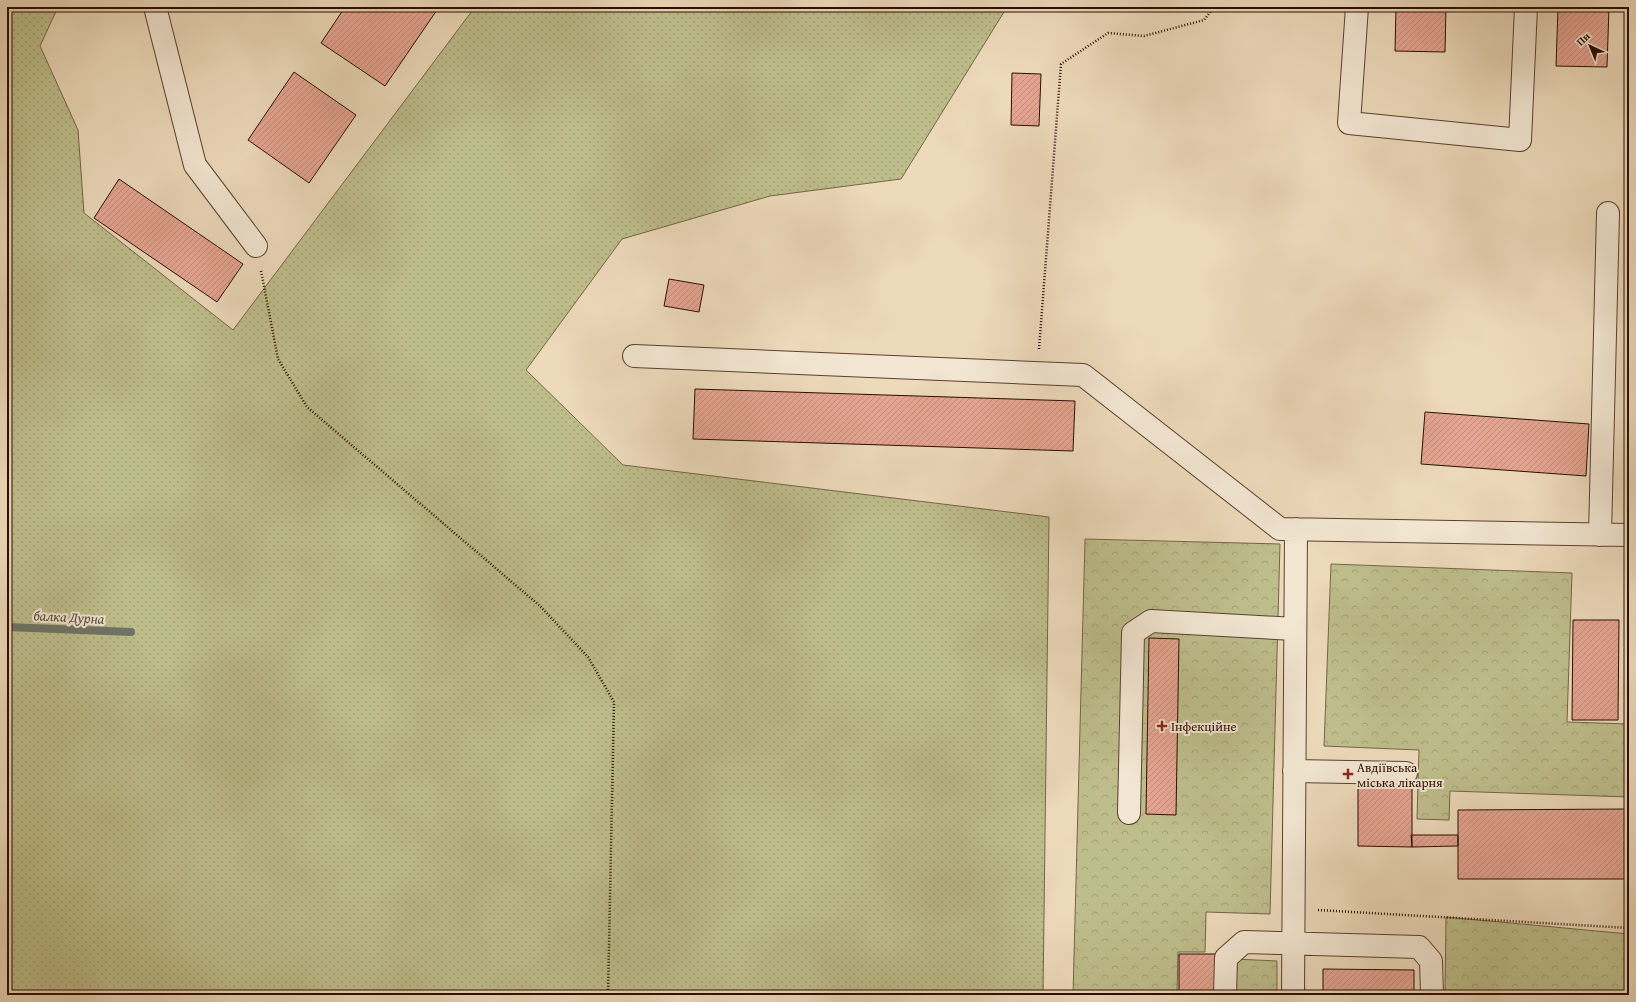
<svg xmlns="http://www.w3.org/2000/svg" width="1636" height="1002" viewBox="0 0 1636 1002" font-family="'Gentium Book Plus',serif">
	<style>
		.green { fill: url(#green-dots); stroke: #746646 }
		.forest { fill: url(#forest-crowns); stroke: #746646 }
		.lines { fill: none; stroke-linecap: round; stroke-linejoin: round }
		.stream { stroke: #6e7567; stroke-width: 8 }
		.building { fill: url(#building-hatch); stroke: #2b0d00 }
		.minor-casing { stroke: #5c402f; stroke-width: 24 }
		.path { stroke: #2b0d00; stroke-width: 2.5; stroke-dasharray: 1 2; stroke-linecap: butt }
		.minor { stroke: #f3e7d3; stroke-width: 22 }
		.poi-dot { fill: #8f2418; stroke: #f3e7d3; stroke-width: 1.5 }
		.labels { text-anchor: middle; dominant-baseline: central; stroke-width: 4; stroke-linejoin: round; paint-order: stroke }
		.poi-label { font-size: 13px; fill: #2b0d00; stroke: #f3e7d3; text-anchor: start }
		.water-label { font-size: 14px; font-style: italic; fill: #524a3c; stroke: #f3e7d3 }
	</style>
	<defs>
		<pattern id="green-dots" width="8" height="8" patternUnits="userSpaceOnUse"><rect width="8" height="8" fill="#bebe8c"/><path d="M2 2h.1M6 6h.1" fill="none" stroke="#a3a277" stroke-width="1.8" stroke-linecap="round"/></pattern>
		<pattern id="forest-crowns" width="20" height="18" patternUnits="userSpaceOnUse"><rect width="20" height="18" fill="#bebe8c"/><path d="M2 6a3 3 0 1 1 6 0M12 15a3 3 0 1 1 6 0" fill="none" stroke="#a3a277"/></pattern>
		<pattern id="building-hatch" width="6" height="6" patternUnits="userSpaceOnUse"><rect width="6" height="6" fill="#e5a592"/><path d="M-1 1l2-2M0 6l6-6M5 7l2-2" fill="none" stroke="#c58d7c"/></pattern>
	</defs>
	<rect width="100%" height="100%" fill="#eddabb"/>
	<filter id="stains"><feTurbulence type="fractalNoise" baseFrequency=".005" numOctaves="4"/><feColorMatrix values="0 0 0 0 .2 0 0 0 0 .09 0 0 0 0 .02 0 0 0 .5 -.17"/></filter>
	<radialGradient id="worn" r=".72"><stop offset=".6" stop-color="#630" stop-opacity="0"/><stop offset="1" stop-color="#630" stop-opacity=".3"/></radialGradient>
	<path class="green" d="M 7,7 L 58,7 L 40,46 L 78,130 L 84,213 L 233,330 L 475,7 L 1007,7 L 901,179 L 770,196 L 622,239 L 526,370 L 623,465 L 1049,517 L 1043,995 L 7,995 Z"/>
	<path class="forest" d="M 1085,539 L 1280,544 L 1270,914 L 1206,912 L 1205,952 L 1178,952 L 1177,995 L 1073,995 Z
		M 1331,564 L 1572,573 L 1567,722 L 1629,724 L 1629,797 L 1450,791 L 1449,820 L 1417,819 L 1419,750 L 1324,746 Z
		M 1446,917 L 1629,934 L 1629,995 L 1445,995 Z
		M 1235,959 L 1277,961 L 1277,995 L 1234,995 Z"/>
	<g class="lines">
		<path class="stream" d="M 7,627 L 131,632"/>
	</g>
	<path class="building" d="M 345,7 L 439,7 L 385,86 L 321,43 Z
		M 1396,7 L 1446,7 L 1445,52 L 1395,51 Z
		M 1558,7 L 1609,7 L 1607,67 L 1556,66 Z
		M 294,72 L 356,115 L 309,183 L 248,140 Z
		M 1012,73 L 1041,74 L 1039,126 L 1011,125 Z
		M 1628,176 L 1629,479 L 1627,479 Z
		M 119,179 L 243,264 L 217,302 L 94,218 Z
		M 669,279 L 704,285 L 699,312 L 664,306 Z
		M 695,389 L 1075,401 L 1073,451 L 693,439 Z
		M 1425,412 L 1589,424 L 1586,476 L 1421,464 Z
		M 1573,620 L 1619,620 L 1618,720 L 1572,720 Z
		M 1149,638 L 1179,639 L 1176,815 L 1146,814 Z
		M 1358,787 L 1412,787 L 1412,847 L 1358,846 Z
		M 1629,809 L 1629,879 L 1458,879 L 1458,810 Z
		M 1411,835 L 1458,835 L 1458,846 L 1412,847 Z
		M 1179,954 L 1217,954 L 1217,995 L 1179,994 Z
		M 1323,969 L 1414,970 L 1414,995 L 1323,995 Z"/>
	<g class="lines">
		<defs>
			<path id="minor" d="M 155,7 L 195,165 L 256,246
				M 1357,7 L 1349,123 L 1520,140 L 1526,7
				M 634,356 L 1083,375 L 1280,529 L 1629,535
				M 1600,535 L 1608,213
				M 1294,771 L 1406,773
				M 1129,813 L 1133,633 L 1151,621 L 1295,629
				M 1225,995 L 1226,958 L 1244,942 L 1419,947 L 1431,961 L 1432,995
				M 1293,995 L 1296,529"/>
		</defs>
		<use href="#minor" class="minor-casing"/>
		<path class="path" d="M 261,271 L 278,359 L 307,407 L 540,606 L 588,657 L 614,702 L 608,995
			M 1039,349 L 1061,64 L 1108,33 L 1144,36 L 1204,20 L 1214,7
			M 1318,910 L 1629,928"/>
		<use href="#minor" class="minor"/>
	</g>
	<g class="poi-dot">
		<path d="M1160 720h4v4h4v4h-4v4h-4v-4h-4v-4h4z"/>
		<path d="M1346 768h4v4h4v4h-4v4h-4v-4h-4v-4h4z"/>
	</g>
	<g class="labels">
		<g class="poi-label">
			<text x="1171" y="726">Інфекційне</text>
			<text x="1357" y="767">Авдіївська<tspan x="1357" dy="15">міська лікарня</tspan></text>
		</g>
		<g class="water-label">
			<text transform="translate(69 617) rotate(3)">балка Дурна</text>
		</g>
	</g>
	<rect width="1636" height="1002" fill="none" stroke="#eddabb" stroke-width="24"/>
	<rect x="8" y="8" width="1620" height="986" fill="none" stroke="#2b0d00" stroke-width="2"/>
	<rect x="12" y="12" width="1612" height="978" fill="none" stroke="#2b0d00"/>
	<g transform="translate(1590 46) rotate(316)" stroke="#f3e7d3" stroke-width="3" paint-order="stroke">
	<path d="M0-3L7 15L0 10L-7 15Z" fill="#2b0d00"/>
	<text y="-6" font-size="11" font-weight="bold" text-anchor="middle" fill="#2b0d00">Пн</text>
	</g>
	<rect width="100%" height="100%" filter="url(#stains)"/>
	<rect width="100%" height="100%" fill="url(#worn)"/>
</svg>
